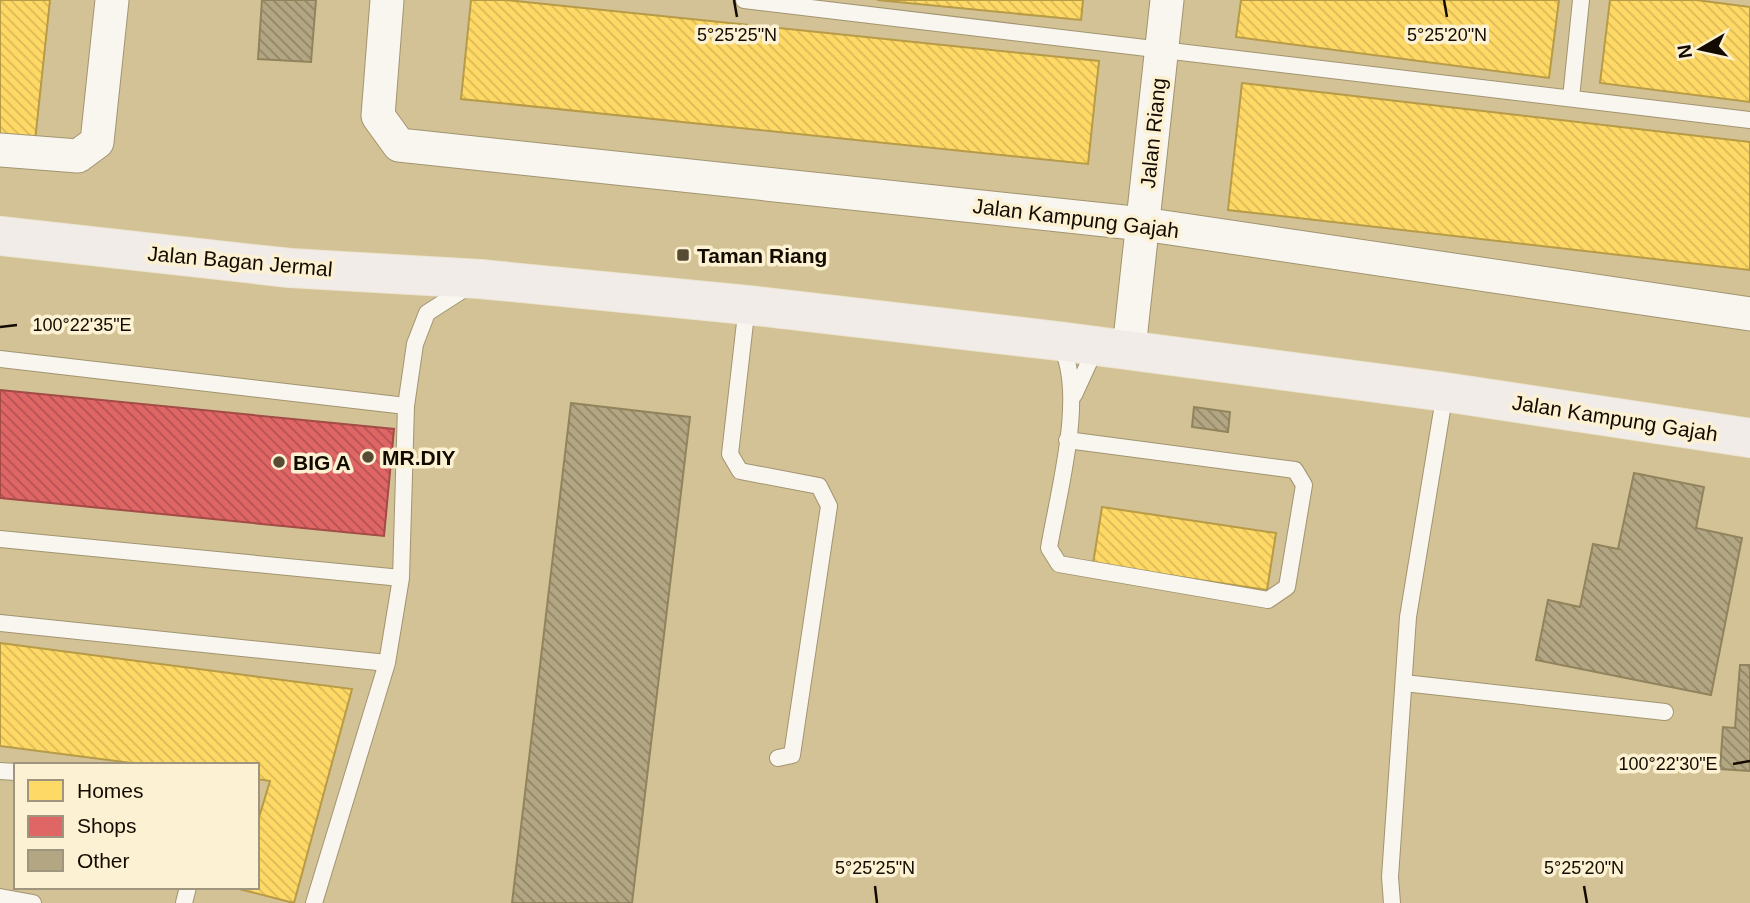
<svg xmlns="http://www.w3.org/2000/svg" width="1750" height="903" viewBox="0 0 1750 903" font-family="Arial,sans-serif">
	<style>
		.homes { fill: url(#homes-back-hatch); stroke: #b89b47; stroke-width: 2 }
		.shops { fill: url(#shops-back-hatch); stroke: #a34b47; stroke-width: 2 }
		.building { fill: url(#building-back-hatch); stroke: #91845d; stroke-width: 2 }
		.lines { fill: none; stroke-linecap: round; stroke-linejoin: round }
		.service-casing { stroke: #a29470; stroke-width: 18 }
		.minor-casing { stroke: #a29470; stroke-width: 35 }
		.primary-casing { stroke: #ebe4cf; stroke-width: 40 }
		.service { stroke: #f8f6ef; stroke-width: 16 }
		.minor { stroke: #f8f6ef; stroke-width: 33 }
		.primary { stroke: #f2ece9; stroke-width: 38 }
		.ticks { fill: none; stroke: #140b00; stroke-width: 2.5 }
		.poi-dot { fill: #574b34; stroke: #fcf1d2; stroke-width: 2.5 }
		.labels { text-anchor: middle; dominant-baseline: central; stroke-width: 7; stroke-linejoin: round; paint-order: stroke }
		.street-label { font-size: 21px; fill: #140b00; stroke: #fcf1d2 }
		.poi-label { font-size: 21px; font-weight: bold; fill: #140b00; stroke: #fcf1d2; text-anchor: start }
		.ticks-label { font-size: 18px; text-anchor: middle; fill: #140b00; stroke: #fcf1d2; stroke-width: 7; stroke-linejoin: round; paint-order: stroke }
	</style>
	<defs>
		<pattern id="homes-back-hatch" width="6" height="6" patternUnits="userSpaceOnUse" patternTransform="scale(1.75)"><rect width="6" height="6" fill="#ffd966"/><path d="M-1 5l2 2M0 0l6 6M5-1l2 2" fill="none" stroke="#dab957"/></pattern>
		<pattern id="shops-back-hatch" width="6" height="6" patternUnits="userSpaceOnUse" patternTransform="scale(1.75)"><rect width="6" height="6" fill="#e06666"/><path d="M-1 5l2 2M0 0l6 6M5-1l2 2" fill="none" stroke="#b45252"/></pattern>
		<pattern id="building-back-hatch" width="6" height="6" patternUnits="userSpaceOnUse" patternTransform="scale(1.75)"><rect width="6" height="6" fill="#b3a682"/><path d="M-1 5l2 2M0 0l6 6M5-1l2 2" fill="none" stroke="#908568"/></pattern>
	</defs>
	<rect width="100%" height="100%" fill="#d3c295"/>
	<path class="homes" d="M 0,0 L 50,0 L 35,141 L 0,138 Z
		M 471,0 L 506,0 L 1099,61 L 1088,164 L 461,99 Z
		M 877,0 L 1083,0 L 1081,20 Z
		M 1241,0 L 1559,0 L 1549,78 L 1236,37 Z
		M 1610,0 L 1696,0 L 1750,7 L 1750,102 L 1600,83 Z
		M 1242,83 L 1750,142 L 1750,270 L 1228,210 Z
		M 1102,507 L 1276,533 L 1267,590 L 1093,564 Z
		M 0,643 L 352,689 L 294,903 L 239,889 L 257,887 L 257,824 L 270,781 L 257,779 L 257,765 L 147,765 L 0,746 Z"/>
	<path class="shops" d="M 0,390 L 394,429 L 384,536 L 0,498 Z"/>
	<path class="building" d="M 262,0 L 316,0 L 311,62 L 258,59 Z
		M 571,403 L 690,417 L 632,903 L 512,903 Z
		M 1194,407 L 1230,412 L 1228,432 L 1192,427 Z
		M 1634,473 L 1704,487 L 1696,528 L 1742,538 L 1711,695 L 1536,660 L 1548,600 L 1580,607 L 1593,544 L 1618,549 Z
		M 1740,665 L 1750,665 L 1750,771 L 1720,769 L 1723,727 L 1735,728 Z"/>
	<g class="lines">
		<defs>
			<path id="service" d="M 744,0 L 1750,120
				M 1571,98 L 1581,0
				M 747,305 L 730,454 L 740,471 L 819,486 L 829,506 L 792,755 L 778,758
				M 1060,344 C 1087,392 1058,493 1049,548 L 1059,564 L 1268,600 L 1287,587 L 1304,485 L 1295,470 L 1067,440
				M 0,359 L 406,406
				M 1074,395 L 1091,358 L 1100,348
				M 0,539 L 401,578
				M 0,623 L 387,663
				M 1404,683 L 1665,712
				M 0,771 L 16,772
				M 0,897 L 33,903
				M 184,903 L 188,887
				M 314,903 L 387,663 L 401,578 L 406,406 L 415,344 L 427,313 L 469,286
				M 1392,903 L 1390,877 L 1408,617 L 1445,392"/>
			<path id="minor" d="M 387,0 L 378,116 L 399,145 L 1143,224 L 1750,314
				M 0,150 L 78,156 L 97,142 L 112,0
				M 1129,349 L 1167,0"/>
			<path id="primary" d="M 0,236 L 290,268 L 480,279 L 747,305 L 1058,341 L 1445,392 L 1750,438"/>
		</defs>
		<use href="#service" class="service-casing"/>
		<use href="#minor" class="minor-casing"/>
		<use href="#primary" class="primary-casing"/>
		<use href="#service" class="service"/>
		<use href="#minor" class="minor"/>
		<use href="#primary" class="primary"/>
	</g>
	<path class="ticks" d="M 734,0 L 737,17M 1444,0 L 1447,17M 0,327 L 17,325M 1733,764 L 1750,761M 875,886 L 877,903M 1584,886 L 1587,903"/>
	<g class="poi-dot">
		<rect x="676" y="248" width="14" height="14" rx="3.5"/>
		<circle cx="368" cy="457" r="7"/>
		<circle cx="279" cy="462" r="7"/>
	</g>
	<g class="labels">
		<g class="street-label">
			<text transform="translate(1153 133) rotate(-84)">Jalan Riang</text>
			<text transform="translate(1076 218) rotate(7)">Jalan Kampung Gajah</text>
			<text transform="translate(240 261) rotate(5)">Jalan Bagan Jermal</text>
			<text transform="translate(1615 418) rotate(9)">Jalan Kampung Gajah</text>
		</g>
		<g class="poi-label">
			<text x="697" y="255">Taman Riang</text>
			<text x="382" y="457">MR.DIY</text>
			<text x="293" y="462">BIG A</text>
		</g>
	</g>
	<g class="ticks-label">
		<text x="737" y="41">5°25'25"N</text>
		<text x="1447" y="41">5°25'20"N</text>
		<text x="82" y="331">100°22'35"E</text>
		<text x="1668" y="770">100°22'30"E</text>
		<text x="875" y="874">5°25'25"N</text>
		<text x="1584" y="874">5°25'20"N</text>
	</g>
	<rect x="14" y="763" width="245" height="126" fill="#fcf1d2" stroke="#9f957e" stroke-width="2"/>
	<rect x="28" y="780" width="35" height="21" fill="#ffd966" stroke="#9f957e" stroke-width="2"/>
	<text x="77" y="798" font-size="21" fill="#140b00">Homes</text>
	<rect x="28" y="816" width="35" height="21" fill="#e06666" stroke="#9f957e" stroke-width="2"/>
	<text x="77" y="833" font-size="21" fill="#140b00">Shops</text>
	<rect x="28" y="850" width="35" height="21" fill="#b3a682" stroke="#9f957e" stroke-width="2"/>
	<text x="77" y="868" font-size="21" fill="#140b00">Other</text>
	<g transform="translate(1701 49) rotate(261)" stroke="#fcf1d2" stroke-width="5" paint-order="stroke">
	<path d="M0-5L12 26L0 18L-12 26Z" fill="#140b00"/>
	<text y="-10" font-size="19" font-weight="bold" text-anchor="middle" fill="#140b00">N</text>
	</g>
</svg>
